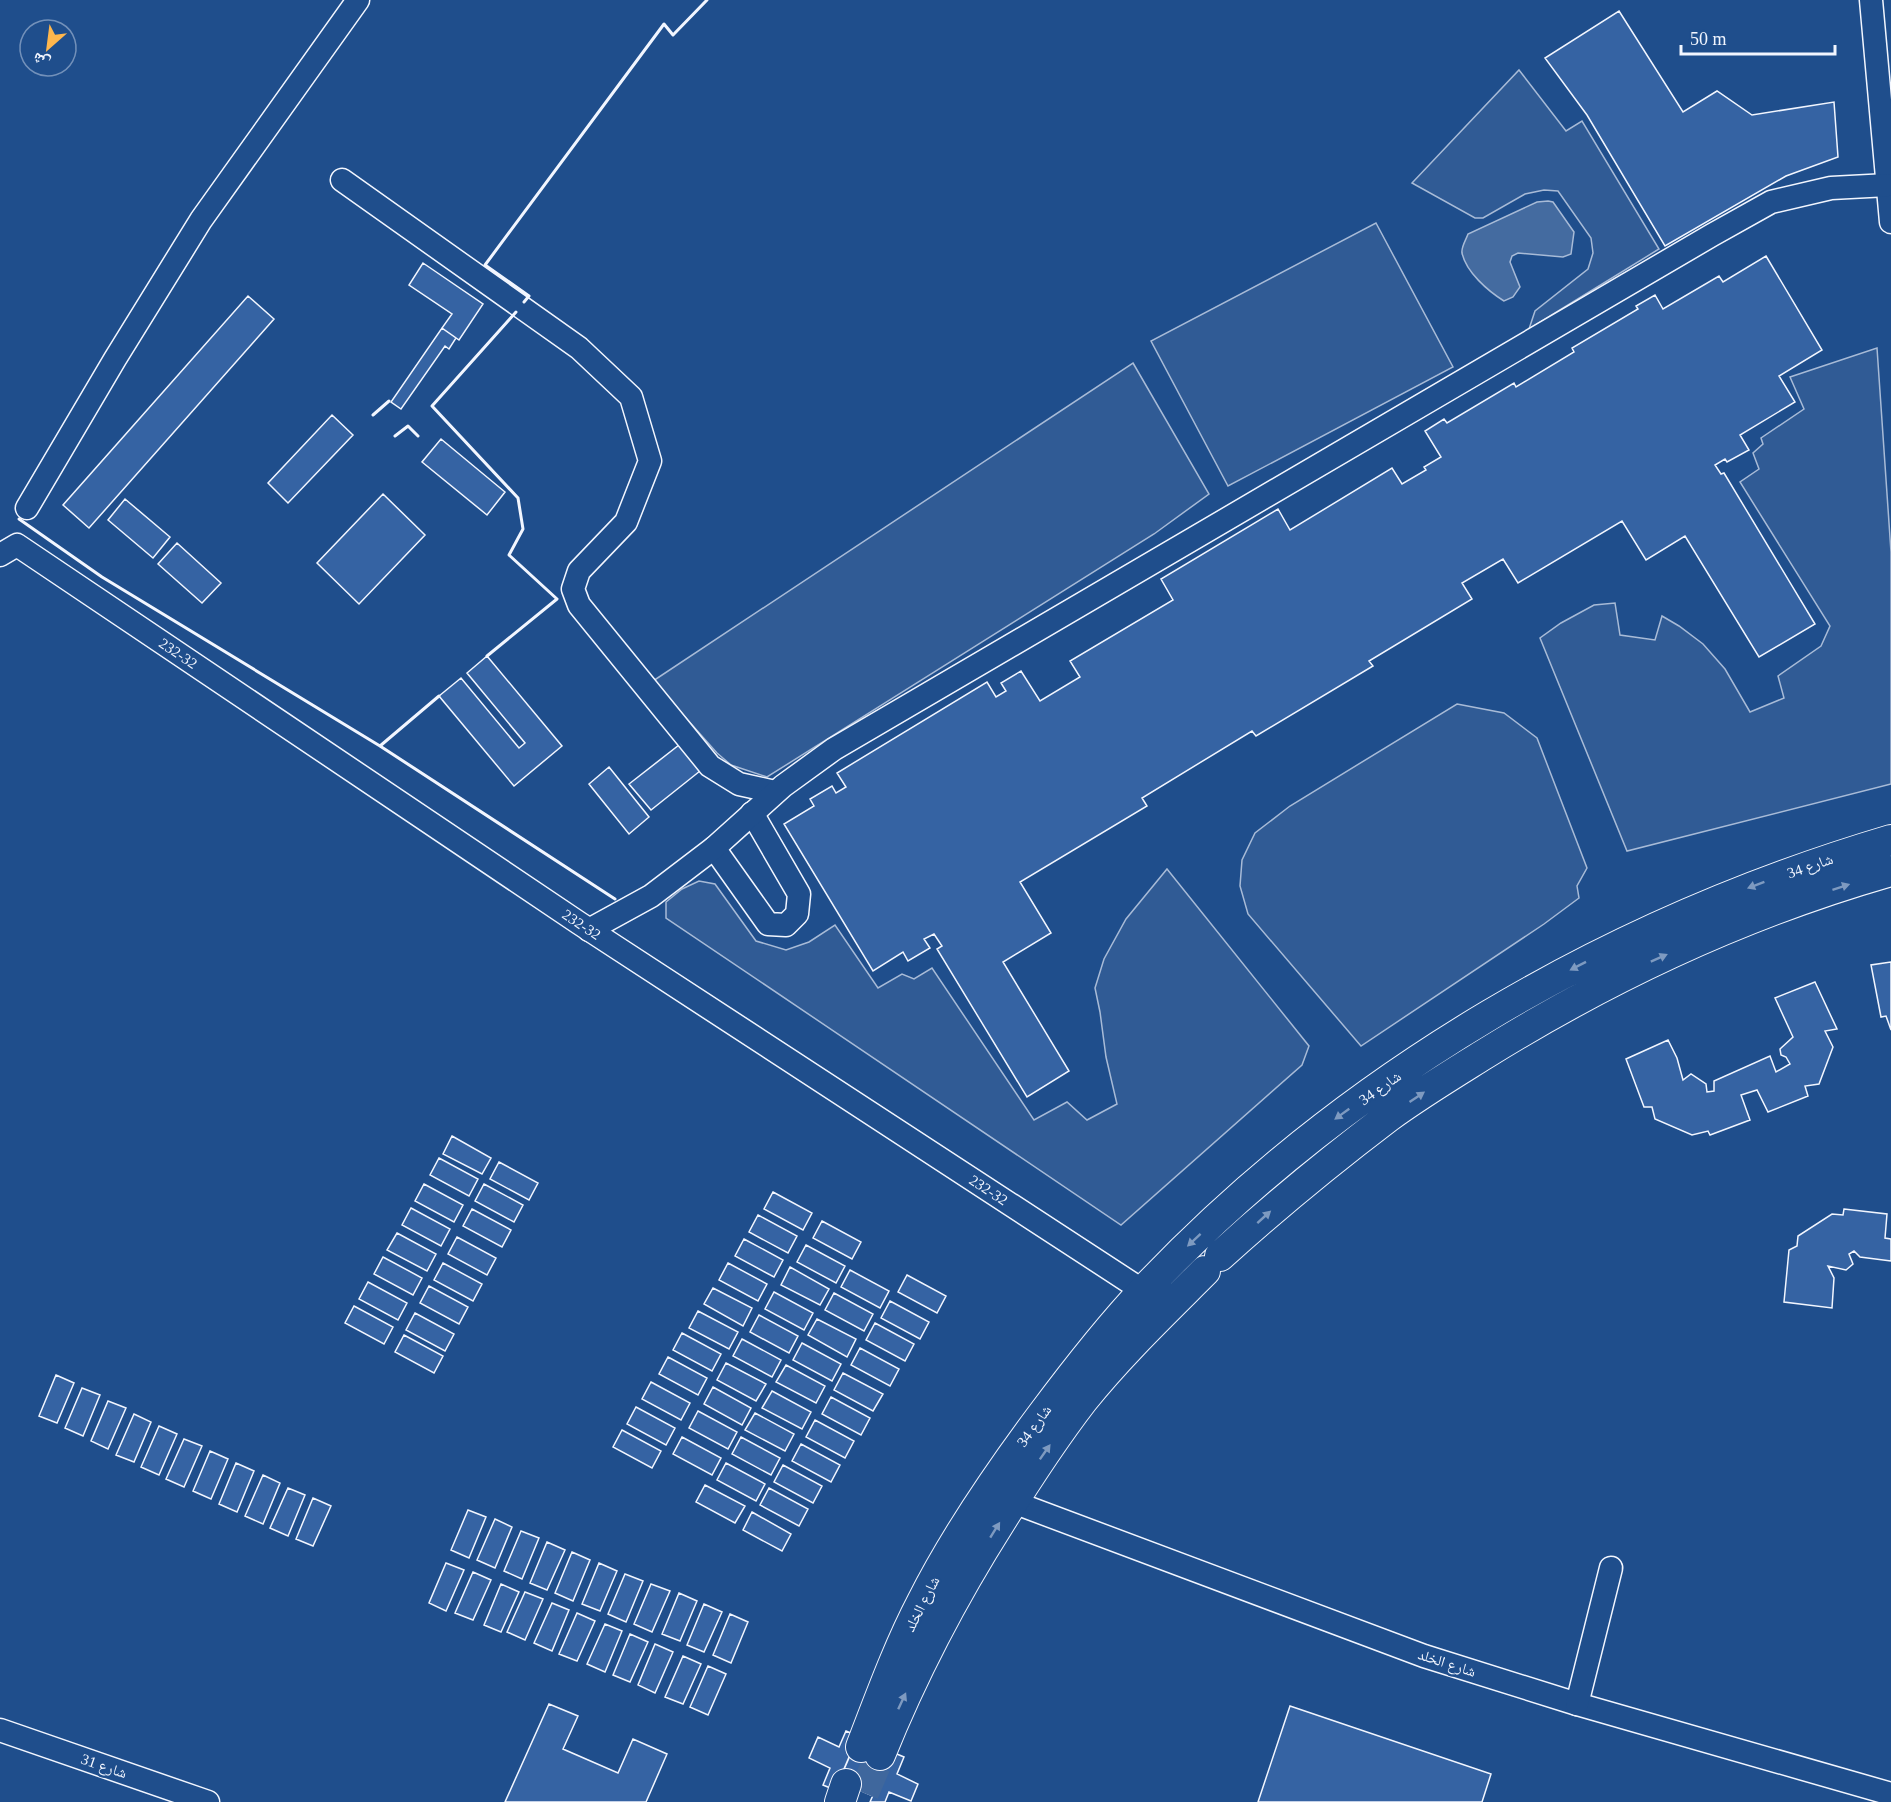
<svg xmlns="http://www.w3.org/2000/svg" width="1891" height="1802" viewBox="0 0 1891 1802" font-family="'Times New Roman','Noto Naskh Arabic',serif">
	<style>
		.built { fill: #305b95; stroke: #a8bbd7; stroke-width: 1.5 }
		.water { fill: #446ba0; stroke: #a8bbd7; stroke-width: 1.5 }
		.building { fill: #3563a3; stroke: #f2f6ff; stroke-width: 1.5 }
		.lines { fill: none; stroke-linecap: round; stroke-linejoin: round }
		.major-tunnel { stroke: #3f679d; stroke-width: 30; stroke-dasharray: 30 15; stroke-linecap: butt }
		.minor-casing { stroke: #f2f6ff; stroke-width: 25 }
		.major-casing { stroke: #f2f6ff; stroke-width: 32 }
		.minor { stroke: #1f4e8c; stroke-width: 22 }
		.major { stroke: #1f4e8c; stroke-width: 30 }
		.wall { stroke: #f2f6ff; stroke-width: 3 }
		.oneway { fill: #7e9ac0 }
		.labels { text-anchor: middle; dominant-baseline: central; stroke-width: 4.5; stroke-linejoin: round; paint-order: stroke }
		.street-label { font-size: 15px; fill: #f2f6ff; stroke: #1f4e8c }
	</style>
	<rect width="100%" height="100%" fill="#1f4e8c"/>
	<path class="built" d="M 1519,70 L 1566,131 L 1582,121 L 1659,249 L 1529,329 L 1535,311 L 1588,269 L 1593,253 L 1591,238 L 1558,191 L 1544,190 L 1525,194 L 1483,218 L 1475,218 L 1412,183 Z
		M 1376,223 L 1453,367 L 1228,486 L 1151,341 Z
		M 1877,348 L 1891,552 L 1891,784 L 1627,851 L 1540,638 L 1561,623 L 1594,605 L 1615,603 L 1620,635 L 1655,640 L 1662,616 L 1679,626 L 1703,644 L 1725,669 L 1750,712 L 1784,698 L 1778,676 L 1821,646 L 1830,626 L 1740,482 L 1759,469 L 1753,453 L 1763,444 L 1761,438 L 1804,409 L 1790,377 Z
		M 1133,363 L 1209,494 L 1154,534 L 767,777 L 731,765 L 717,753 L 653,681 Z
		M 1457,704 L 1504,713 L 1537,738 L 1587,868 L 1577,886 L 1579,898 L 1544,924 L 1361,1046 L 1248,914 L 1240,886 L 1242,860 L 1255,833 L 1290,806 Z
		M 1167,869 L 1309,1046 L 1302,1065 L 1121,1225 L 666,918 L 666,902 L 682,889 L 699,881 L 715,884 L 756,941 L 786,950 L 809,942 L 835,925 L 878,988 L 902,974 L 914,979 L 932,968 L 1034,1120 L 1067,1102 L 1087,1120 L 1117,1104 L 1106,1057 L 1100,1012 L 1095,988 L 1104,959 L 1126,919 Z"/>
	<path class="water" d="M 1548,201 L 1553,202 L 1574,232 L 1571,254 L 1563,257 L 1518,253 L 1512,256 L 1510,262 L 1520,287 L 1513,297 L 1504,301 C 1488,291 1466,272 1462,253 C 1461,247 1466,240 1468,234 L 1537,202 Z"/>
	<path class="building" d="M 1619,11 L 1683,112 L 1717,91 L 1752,115 L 1834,102 L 1838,157 L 1786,176 L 1665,246 L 1587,115 L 1545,58 Z
		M 1766,256 L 1822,350 L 1779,376 L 1795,402 L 1740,435 L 1749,450 L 1727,462 L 1725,459 L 1715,465 L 1721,474 L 1724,473 L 1815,624 L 1759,657 L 1685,536 L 1646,560 L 1622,521 L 1518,583 L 1503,559 L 1462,583 L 1472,599 L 1369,661 L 1373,666 L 1256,736 L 1252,731 L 1142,798 L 1147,806 L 1020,882 L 1051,933 L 1003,962 L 1069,1071 L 1027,1097 L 937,949 L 942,946 L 934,934 L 924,939 L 930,948 L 908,961 L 903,952 L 873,971 L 784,824 L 814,806 L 810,799 L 832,786 L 836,793 L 846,787 L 837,773 L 987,682 L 996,697 L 1006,691 L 1001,683 L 1021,671 L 1040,701 L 1080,677 L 1070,661 L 1173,600 L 1161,579 L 1278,509 L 1290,530 L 1392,468 L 1402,484 L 1426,470 L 1424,467 L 1441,457 L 1425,431 L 1444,419 L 1447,423 L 1514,383 L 1516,387 L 1574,352 L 1572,348 L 1638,309 L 1636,306 L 1655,295 L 1663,309 L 1719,276 L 1723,282 Z
		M 423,263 L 483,304 L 459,340 L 442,328 L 452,314 L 409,285 Z
		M 248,296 L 274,319 L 89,528 L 63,505 Z
		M 442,328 L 456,338 L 449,349 L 445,346 L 401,409 L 391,402 Z
		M 332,415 L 353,435 L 288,503 L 268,483 Z
		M 441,439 L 505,492 L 487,515 L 422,462 Z
		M 383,494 L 425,535 L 359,604 L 317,563 Z
		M 125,499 L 170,537 L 153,558 L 108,520 Z
		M 177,543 L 221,583 L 202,603 L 158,564 Z
		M 487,656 L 562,746 L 514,786 L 439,696 L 461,678 L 519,748 L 525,743 L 467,673 Z
		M 679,745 L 700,771 L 651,810 L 629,784 Z
		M 609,767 L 649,817 L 629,834 L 589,784 Z
		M 1891,962 L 1891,1030 L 1886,1016 L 1881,1017 L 1871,965 Z
		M 1815,982 L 1837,1029 L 1825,1031 L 1833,1047 L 1819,1084 L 1805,1086 L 1808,1096 L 1768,1112 L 1757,1090 L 1741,1095 L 1750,1120 L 1710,1135 L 1708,1131 L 1692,1135 L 1655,1119 L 1652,1107 L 1644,1107 L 1626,1059 L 1668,1040 L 1677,1058 L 1683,1080 L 1691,1074 L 1706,1084 L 1707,1092 L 1714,1091 L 1714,1081 L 1770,1056 L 1776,1072 L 1790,1064 L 1786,1057 L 1781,1055 L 1780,1049 L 1793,1037 L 1775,998 Z
		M 452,1136 L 491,1158 L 482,1174 L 443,1154 Z
		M 439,1158 L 478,1179 L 469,1196 L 430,1175 Z
		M 499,1162 L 538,1183 L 529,1200 L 490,1179 Z
		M 424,1184 L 463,1205 L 454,1222 L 415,1201 Z
		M 484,1184 L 523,1205 L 514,1222 L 475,1201 Z
		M 773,1192 L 812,1213 L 803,1230 L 764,1209 Z
		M 411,1208 L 450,1229 L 441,1246 L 402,1225 Z
		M 472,1209 L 511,1230 L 502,1247 L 463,1226 Z
		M 1844,1209 L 1887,1214 L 1885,1238 L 1891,1239 L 1891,1261 L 1860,1257 L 1854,1251 L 1849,1254 L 1853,1264 L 1846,1270 L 1828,1266 L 1834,1278 L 1832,1308 L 1784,1302 L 1789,1250 L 1797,1246 L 1798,1236 L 1832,1214 L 1843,1215 Z
		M 758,1215 L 797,1236 L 788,1253 L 749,1232 Z
		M 822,1221 L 861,1242 L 852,1259 L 813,1238 Z
		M 397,1233 L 436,1254 L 427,1271 L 387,1250 Z
		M 457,1237 L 496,1258 L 487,1275 L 448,1254 Z
		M 744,1239 L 783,1260 L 774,1277 L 735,1256 Z
		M 806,1245 L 845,1266 L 836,1283 L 797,1262 Z
		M 383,1257 L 422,1278 L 413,1295 L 374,1274 Z
		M 443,1263 L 482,1284 L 473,1301 L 434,1280 Z
		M 728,1263 L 767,1284 L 758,1301 L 719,1280 Z
		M 790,1267 L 829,1289 L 820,1305 L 781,1285 Z
		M 850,1270 L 889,1291 L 880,1308 L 841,1287 Z
		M 907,1275 L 946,1296 L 937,1313 L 898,1292 Z
		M 368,1282 L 407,1303 L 398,1320 L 359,1299 Z
		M 429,1286 L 468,1307 L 459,1324 L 420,1303 Z
		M 713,1288 L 752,1308 L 743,1326 L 704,1304 Z
		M 774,1292 L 813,1313 L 804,1330 L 765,1309 Z
		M 834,1293 L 873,1314 L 864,1331 L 825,1310 Z
		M 890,1301 L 929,1322 L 920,1339 L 881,1318 Z
		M 354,1306 L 393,1327 L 384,1344 L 345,1323 Z
		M 698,1311 L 738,1332 L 729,1349 L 689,1328 Z
		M 415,1313 L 454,1334 L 445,1351 L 406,1330 Z
		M 759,1315 L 798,1336 L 789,1353 L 750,1332 Z
		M 817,1319 L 856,1339 L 847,1357 L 808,1335 Z
		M 875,1323 L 914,1344 L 905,1361 L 866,1340 Z
		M 682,1333 L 721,1354 L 712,1371 L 673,1350 Z
		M 404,1335 L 443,1356 L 434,1373 L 395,1352 Z
		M 742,1339 L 781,1360 L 772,1377 L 733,1356 Z
		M 802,1343 L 841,1364 L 832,1381 L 793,1360 Z
		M 860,1348 L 899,1369 L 890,1386 L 851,1365 Z
		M 668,1357 L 707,1378 L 698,1395 L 659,1374 Z
		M 726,1363 L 766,1384 L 756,1401 L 717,1380 Z
		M 786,1365 L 825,1386 L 816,1403 L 776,1382 Z
		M 843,1373 L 883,1394 L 873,1411 L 834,1390 Z
		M 56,1375 L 74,1383 L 57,1423 L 39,1416 Z
		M 651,1382 L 690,1403 L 681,1420 L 642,1399 Z
		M 713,1387 L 751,1408 L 742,1425 L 704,1404 Z
		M 82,1388 L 100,1395 L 83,1436 L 65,1428 Z
		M 772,1391 L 811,1412 L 802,1429 L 762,1408 Z
		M 831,1397 L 870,1418 L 861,1435 L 822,1414 Z
		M 108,1401 L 126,1408 L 108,1449 L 91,1441 Z
		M 636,1407 L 675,1428 L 666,1445 L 627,1424 Z
		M 698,1411 L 737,1432 L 728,1449 L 689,1428 Z
		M 755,1413 L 794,1434 L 785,1451 L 745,1430 Z
		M 134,1414 L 151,1422 L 134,1462 L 116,1455 Z
		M 815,1420 L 854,1441 L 845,1458 L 806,1437 Z
		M 159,1426 L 177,1434 L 159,1475 L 141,1467 Z
		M 622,1430 L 661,1451 L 652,1468 L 613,1447 Z
		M 682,1437 L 721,1458 L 712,1475 L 673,1454 Z
		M 741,1437 L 780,1458 L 771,1475 L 732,1454 Z
		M 184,1439 L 202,1446 L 184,1487 L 166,1479 Z
		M 801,1444 L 840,1465 L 831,1482 L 792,1461 Z
		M 210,1451 L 228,1459 L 211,1499 L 193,1491 Z
		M 236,1463 L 254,1471 L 237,1512 L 219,1504 Z
		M 726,1463 L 765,1484 L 756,1501 L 717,1480 Z
		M 783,1465 L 822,1486 L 813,1503 L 774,1482 Z
		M 263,1475 L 280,1483 L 263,1524 L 245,1516 Z
		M 705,1485 L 745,1506 L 735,1523 L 696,1502 Z
		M 288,1488 L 305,1495 L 288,1536 L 270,1528 Z
		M 769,1488 L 808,1509 L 799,1526 L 760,1505 Z
		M 313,1498 L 331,1506 L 313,1546 L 296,1539 Z
		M 468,1510 L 486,1517 L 469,1558 L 451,1550 Z
		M 752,1512 L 791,1534 L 782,1551 L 743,1530 Z
		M 495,1519 L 512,1527 L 495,1568 L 477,1560 Z
		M 521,1531 L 539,1538 L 522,1579 L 504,1571 Z
		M 547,1542 L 565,1550 L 547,1590 L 530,1583 Z
		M 572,1552 L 590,1560 L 573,1601 L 555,1593 Z
		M 446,1563 L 464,1570 L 446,1611 L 429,1603 Z
		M 599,1563 L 617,1571 L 600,1611 L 582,1604 Z
		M 473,1572 L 491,1580 L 473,1620 L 455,1613 Z
		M 625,1574 L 643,1581 L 626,1622 L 608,1614 Z
		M 501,1584 L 519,1592 L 501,1632 L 484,1625 Z
		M 651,1584 L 670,1591 L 652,1632 L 634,1624 Z
		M 525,1592 L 543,1599 L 525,1640 L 507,1632 Z
		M 679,1593 L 697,1601 L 680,1641 L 662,1634 Z
		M 552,1603 L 569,1610 L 552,1651 L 534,1643 Z
		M 704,1604 L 722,1612 L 704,1652 L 687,1645 Z
		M 577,1613 L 595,1621 L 577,1661 L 559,1654 Z
		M 730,1614 L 748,1622 L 731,1663 L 713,1655 Z
		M 605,1624 L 622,1631 L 605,1672 L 587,1664 Z
		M 630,1634 L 648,1642 L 630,1682 L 613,1675 Z
		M 655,1644 L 673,1652 L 655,1693 L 638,1685 Z
		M 683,1656 L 701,1664 L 683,1704 L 665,1697 Z
		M 708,1666 L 726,1674 L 708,1715 L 690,1707 Z
		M 549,1704 L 578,1716 L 563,1749 L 618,1773 L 633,1739 L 667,1754 L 646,1802 L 505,1802 Z
		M 1290,1706 L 1491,1774 L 1482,1802 L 1258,1802 Z
		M 846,1731 L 858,1736 L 835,1790 L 823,1785 L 830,1768 L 809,1758 L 818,1737 L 839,1747 Z
		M 855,1744 L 889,1759 L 873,1796 L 839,1781 Z
		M 892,1752 L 904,1757 L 897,1774 L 918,1784 L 911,1801 L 889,1792 L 885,1802 L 870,1802 Z"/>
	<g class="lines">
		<path class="major-tunnel" d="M 864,1793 L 880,1755"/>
		<defs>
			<g id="minor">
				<path d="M 1871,0 L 1891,222"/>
				<path d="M 342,180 L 579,348 L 631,397 L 650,461 L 626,522 L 579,571 L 573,589 L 579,605 L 710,766 L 739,784 L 775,792"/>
				<path d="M 27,508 L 115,359 L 201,220 L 358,0"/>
				<path id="s1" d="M 0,555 L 17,545 L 579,923 L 1154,1298"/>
				<path d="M 714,848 L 768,924 L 786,925 L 797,914 L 799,894 L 752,813"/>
				<path d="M 589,930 L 651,896 L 714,848 L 783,786 L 834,749 L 1712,235 L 1771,202 L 1831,188 L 1888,185"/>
				<path d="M 999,1498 L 1013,1502 L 1424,1656 L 1577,1704 L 1891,1794"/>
				<path d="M 1577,1704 L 1611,1568"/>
				<path d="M 0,1730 L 208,1802"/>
			</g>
			<path id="major" d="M 1220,1256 C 1274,1207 1330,1161 1388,1117 C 1418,1095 1451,1075 1483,1055 C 1610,976 1747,912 1891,871
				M 861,1747 C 880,1698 898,1648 922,1602 C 955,1536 998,1474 1042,1415 C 1074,1372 1108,1328 1146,1288 C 1348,1075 1611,923 1891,840
				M 880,1755 C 913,1673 954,1595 1001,1521 C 1027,1479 1053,1439 1083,1400 C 1120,1354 1163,1313 1205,1271
				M 840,1802 L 846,1784"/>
		</defs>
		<use href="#minor" class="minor-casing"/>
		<use href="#major" class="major-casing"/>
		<use href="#minor" class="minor"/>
		<use href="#major" class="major"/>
		<path class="wall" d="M 524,302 L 529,296 L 485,265 L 664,24 L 673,35 L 707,0
			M 373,415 L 389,401
			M 395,436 L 408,426 L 418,436
			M 19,519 L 102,577 L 380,746 L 615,899
			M 487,656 L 557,599 L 509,555 L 523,529 L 518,498 L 432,406 L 516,312
			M 380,746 L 439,696"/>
	</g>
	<defs><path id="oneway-solid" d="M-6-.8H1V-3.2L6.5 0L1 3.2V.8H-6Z" transform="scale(1.5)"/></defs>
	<g class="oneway">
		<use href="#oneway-solid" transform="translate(1756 885) rotate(159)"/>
		<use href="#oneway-solid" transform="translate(1841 887) rotate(-18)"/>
		<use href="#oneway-solid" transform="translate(1659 958) rotate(-24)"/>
		<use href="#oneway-solid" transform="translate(1578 966) rotate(153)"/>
		<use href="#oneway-solid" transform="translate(1417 1097) rotate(-34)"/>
		<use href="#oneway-solid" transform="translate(1342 1114) rotate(144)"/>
		<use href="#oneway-solid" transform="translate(1264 1217) rotate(-42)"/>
		<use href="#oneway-solid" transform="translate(1194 1240) rotate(137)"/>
		<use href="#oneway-solid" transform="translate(1045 1452) rotate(-55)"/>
		<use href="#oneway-solid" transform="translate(995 1530) rotate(-58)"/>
		<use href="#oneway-solid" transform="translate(902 1701) rotate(-65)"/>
	</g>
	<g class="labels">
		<g class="street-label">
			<text stroke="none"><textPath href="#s1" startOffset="214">232-32</textPath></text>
			<text transform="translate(1810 866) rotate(-19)">شارع 34</text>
			<text stroke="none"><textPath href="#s1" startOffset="700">232-32</textPath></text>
			<text transform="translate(1380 1088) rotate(-35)">شارع 34</text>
			<text stroke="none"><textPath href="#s1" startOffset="1186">232-32</textPath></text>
			<text transform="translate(1034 1426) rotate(-54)">شارع 34</text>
			<text transform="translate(922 1604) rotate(-63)">شارع الخلد</text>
			<text transform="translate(1447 1663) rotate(18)">شارع الخلد</text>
			<text transform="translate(104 1766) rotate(19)">شارع 31</text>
		</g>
	</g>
	<g transform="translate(48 48) rotate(208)"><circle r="28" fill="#1f4e8c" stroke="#7391ba" stroke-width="1.5"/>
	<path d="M0-4.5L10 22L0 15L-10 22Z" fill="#ffb74d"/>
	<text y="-9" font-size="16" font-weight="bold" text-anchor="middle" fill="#f2f6ff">ش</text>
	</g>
	<path d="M1681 45v9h154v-9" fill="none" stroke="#f2f6ff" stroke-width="3"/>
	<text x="1690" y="45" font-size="18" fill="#f2f6ff" stroke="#1f4e8c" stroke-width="4.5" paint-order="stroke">50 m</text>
</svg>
